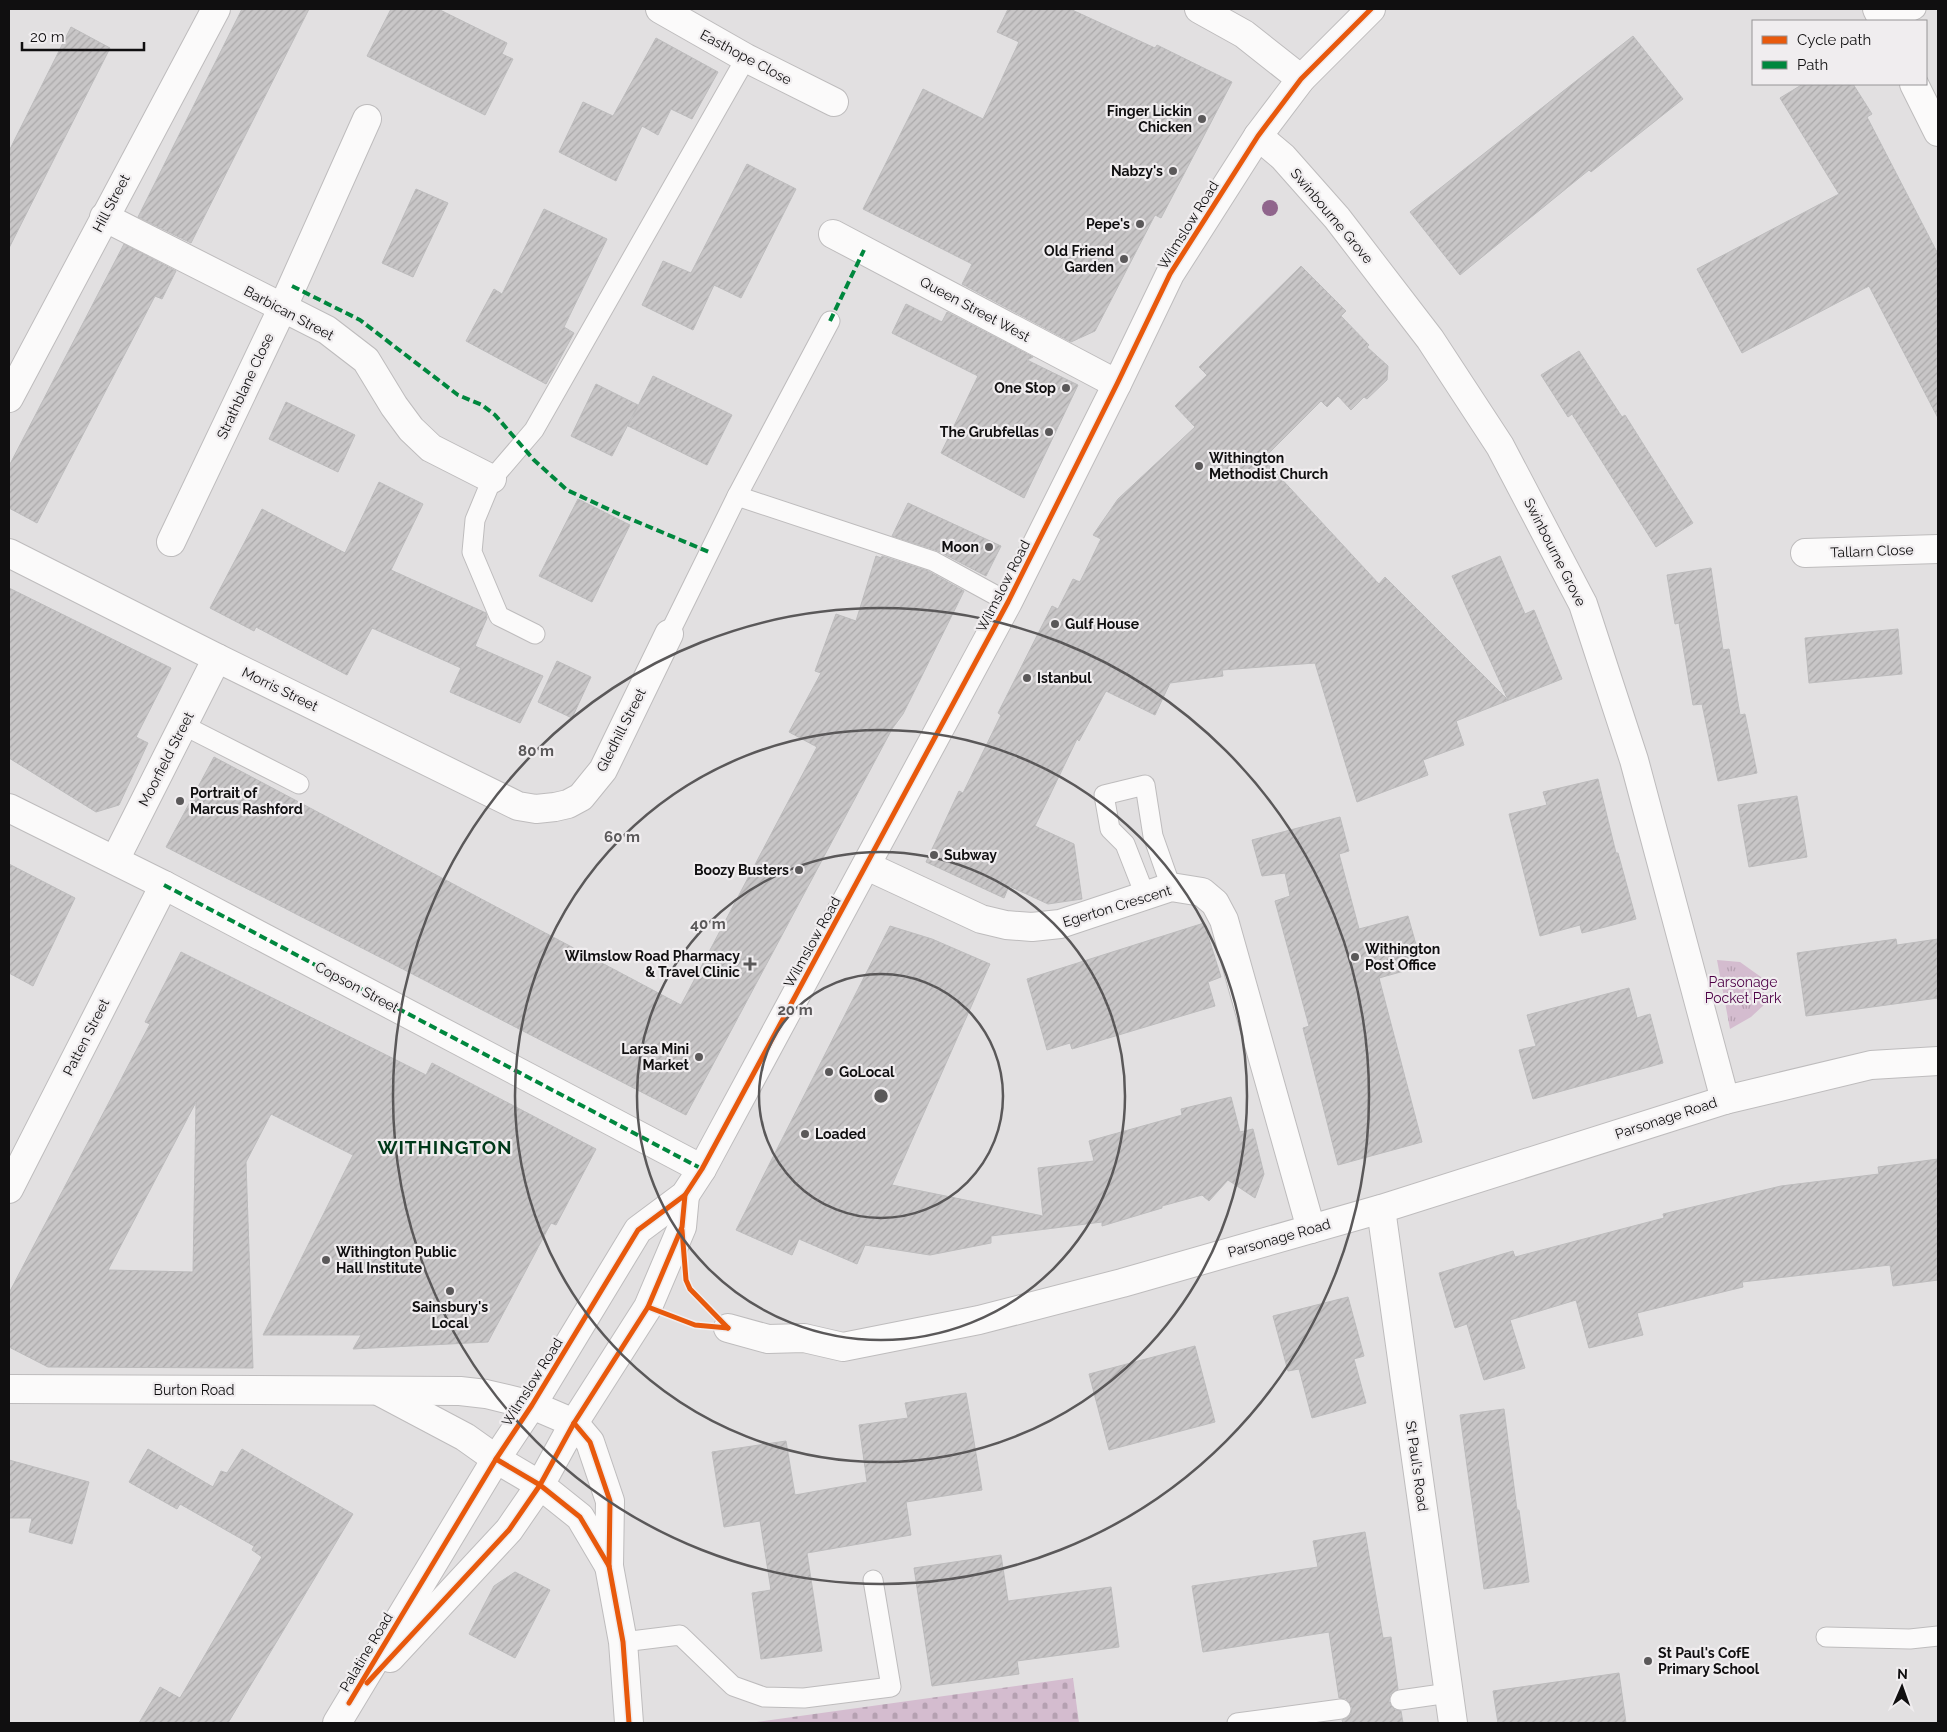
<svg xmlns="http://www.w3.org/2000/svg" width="1947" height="1732" viewBox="0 0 1947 1732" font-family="Raleway,sans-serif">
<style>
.cemetery{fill:url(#cemetery-stones)}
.park{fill:url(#park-tufts)}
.building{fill:url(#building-hatch);stroke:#bdbcbd;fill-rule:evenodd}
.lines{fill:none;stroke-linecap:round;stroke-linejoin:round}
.service-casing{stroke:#bebcbd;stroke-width:21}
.pedestrian-casing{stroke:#bebcbd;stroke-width:30}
.minor-casing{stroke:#bebcbd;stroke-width:30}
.tertiary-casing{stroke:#bebcbd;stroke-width:30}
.secondary-casing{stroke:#bebcbd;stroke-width:30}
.service{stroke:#fbfafa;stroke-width:19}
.pedestrian{stroke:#fbfafa;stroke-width:28}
.minor{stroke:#fbfafa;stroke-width:28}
.tertiary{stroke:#fbfafa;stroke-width:28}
.secondary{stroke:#fbfafa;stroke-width:28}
.quiet{stroke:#00873e;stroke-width:4;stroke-dasharray:8 4;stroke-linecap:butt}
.cycleway-casing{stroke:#f0edef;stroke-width:8}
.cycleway{stroke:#e8590c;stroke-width:5}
.tree{fill:#90658c}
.ring{fill:none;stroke:#5a5859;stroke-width:2.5}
.poi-dot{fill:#5a5859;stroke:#f0edef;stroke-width:2}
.labels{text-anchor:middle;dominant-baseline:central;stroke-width:4.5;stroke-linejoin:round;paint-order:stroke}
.street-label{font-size:14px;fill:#100f10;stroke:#f0edef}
.poi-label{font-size:14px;font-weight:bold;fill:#100f10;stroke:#f0edef;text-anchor:end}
.park-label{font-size:14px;fill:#4d0046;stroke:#f0edef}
.district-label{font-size:19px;font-weight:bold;letter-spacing:1px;fill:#00391a;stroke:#f0edef}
.centre{fill:#5a5859;stroke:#f0edef;stroke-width:2.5}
.ring-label{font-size:15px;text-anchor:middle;font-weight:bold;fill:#5a5859;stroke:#f0edef;stroke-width:4.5;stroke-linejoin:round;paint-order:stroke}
</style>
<defs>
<pattern id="cemetery-stones" width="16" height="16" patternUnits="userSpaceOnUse" patternTransform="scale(1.25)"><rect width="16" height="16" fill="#d4bccf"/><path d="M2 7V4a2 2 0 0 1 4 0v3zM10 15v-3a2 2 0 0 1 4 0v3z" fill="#b5a0b1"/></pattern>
<pattern id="park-tufts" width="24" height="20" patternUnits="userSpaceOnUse" patternTransform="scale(1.25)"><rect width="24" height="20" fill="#d4bccf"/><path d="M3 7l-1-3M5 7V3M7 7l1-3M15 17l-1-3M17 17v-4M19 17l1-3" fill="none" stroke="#b5a0b1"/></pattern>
<pattern id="building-hatch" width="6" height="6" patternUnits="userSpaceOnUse" patternTransform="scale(1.25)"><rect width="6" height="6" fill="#c8c6c7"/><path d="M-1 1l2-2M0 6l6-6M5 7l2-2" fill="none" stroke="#aba9aa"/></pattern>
</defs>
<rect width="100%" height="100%" fill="#e2e0e1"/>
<polygon class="cemetery" points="1073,1678 1079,1723 749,1723"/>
<polygon class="park" points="1717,960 1740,962 1761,977 1766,1003 1751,1017 1730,1029"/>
<g class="building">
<polygon points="242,9 309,9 191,243 138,217"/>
<polygon points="391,9 438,9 507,43 502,54 513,59 485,115 367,56"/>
<polygon points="1008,9 1070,9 1155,48 1157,45 1232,82 1161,218 1155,215 1095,331 1071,342 962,284 972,264 863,209 923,89 983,119 1019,42 997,32"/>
<polygon points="71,27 110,48 9,248 9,151"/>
<polygon points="1633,36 1683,99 1591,172 1589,170 1460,275 1410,212"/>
<polygon points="656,38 718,72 692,119 671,109 658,135 642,126 616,181 559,152 583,102 613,116"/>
<polygon points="1803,84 1853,84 1872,114 1867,117 1938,254 1938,418 1869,286 1742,353 1697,269 1839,194 1780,98"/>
<polygon points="747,164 796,189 741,298 714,285 693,330 642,305 663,261 691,273"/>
<polygon points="416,189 448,203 413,277 382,263"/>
<polygon points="544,209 607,239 564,327 574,333 546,384 466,341 494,289 502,294"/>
<polygon points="124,244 176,271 162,299 155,296 37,523 9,508 9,466"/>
<polygon points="1301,266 1346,311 1341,316 1369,345 1367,347 1388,366 1387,380 1367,399 1364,397 1351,410 1338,396 1327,407 1321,401 1263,459 1379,584 1385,577 1508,700 1452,576 1500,556 1525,614 1534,610 1562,679 1456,721 1464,745 1423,760 1428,775 1357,802 1315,663 1222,670 1223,676 1170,683 1155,715 1106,691 1079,741 1077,739 1035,826 1074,844 1082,899 1048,904 1009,886 1004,898 926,862 959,791 963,793 1001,715 998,713 1052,606 1058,609 1073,579 1080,582 1101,539 1093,535 1118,499 1195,427 1175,406 1207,375 1199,367"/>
<polygon points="906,304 942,322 947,312 1033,357 1027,360 1078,385 1024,498 941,453 978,376 892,333"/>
<polygon points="1579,351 1622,417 1625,415 1693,523 1656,547 1572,414 1568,417 1541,375"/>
<polygon points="653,376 732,415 707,465 628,426"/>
<polygon points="596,384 638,405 612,456 571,436"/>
<polygon points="286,402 355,435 338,472 269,439"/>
<polygon points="379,482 423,504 391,570 486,613 487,618 475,646 543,676 520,723 450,692 461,668 372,628 347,675 256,627 254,631 210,608 262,509 345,553"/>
<polygon points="578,499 630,525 592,602 539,576"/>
<polygon points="908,503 1001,546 986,576 938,551 892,536"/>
<polygon points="876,556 881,558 882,556 928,571 964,591 903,714 892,729 686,1115 166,847 214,757 681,1005 817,747 789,732 821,673 815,671 836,614 856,621"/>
<polygon points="1711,568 1723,650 1729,649 1740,715 1745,714 1757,773 1718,781 1702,704 1693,705 1679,623 1675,624 1667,575"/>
<polygon points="9,588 171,668 136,737 148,743 119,805 96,812 9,758"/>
<polygon points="1898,629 1902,674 1809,683 1805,638"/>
<polygon points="557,661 591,677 572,718 538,702"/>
<polygon points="1598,779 1616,853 1618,853 1636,919 1582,933 1580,925 1540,936 1509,814 1547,805 1543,792"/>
<polygon points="1797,796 1807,857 1749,867 1738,805"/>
<polygon points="1340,817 1349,851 1339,854 1359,929 1408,916 1422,966 1379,978 1422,1142 1338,1165 1303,1028 1309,1026 1275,901 1290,896 1285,873 1262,876 1252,840"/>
<polygon points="9,864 75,898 33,986 9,973"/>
<polygon points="1204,923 1221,977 1208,982 1215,1006 1072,1049 1070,1043 1047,1050 1027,979"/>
<polygon points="890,926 932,939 990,964 892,1185 1043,1216 1038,1168 1094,1161 1089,1141 1182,1115 1181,1109 1231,1097 1240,1132 1253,1129 1264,1174 1255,1198 1228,1180 1209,1201 1202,1195 1162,1206 1162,1208 1102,1226 1102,1222 991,1236 991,1243 930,1255 865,1245 857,1264 799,1239 792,1255 736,1230"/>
<polygon points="1896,939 1897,945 1938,939 1938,998 1806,1016 1797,953"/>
<path d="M181,952L426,1075L432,1063L596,1149L556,1225L551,1223L488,1342L353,1349L361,1335H263L353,1155L271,1114L246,1162L253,1368L48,1367L9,1347V1293L150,1024L145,1022ZM196,1102L193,1272L108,1270Z"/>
<polygon points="1629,988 1637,1018 1650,1014 1663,1063 1533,1099 1519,1050 1536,1046 1527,1015"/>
<polygon points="1938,1159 1938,1280 1893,1286 1890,1265 1742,1282 1743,1287 1637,1313 1643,1335 1589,1348 1576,1300 1510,1320 1525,1368 1484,1380 1467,1324 1455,1328 1439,1273 1513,1251 1515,1257 1664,1218 1663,1214 1781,1186 1879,1174 1878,1167"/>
<polygon points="1348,1297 1364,1356 1354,1359 1366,1403 1312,1418 1299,1369 1288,1371 1273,1316"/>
<polygon points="1195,1346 1215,1422 1109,1450 1089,1374"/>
<polygon points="966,1393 982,1490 906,1502 911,1535 807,1553 822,1651 761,1659 752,1593 771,1590 760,1521 724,1527 712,1452 786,1441 795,1495 867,1482 859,1425 908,1418 905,1403"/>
<polygon points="1504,1409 1517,1510 1519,1510 1529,1582 1484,1589 1460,1415"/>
<polygon points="148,1449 213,1487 221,1471 227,1473 242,1449 353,1514 228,1723 139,1723 160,1687 180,1698 262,1557 252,1550 254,1546 180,1504 177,1509 129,1482"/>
<polygon points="9,1460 89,1482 72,1544 29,1532 32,1518 9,1518"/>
<polygon points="1365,1532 1383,1638 1391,1637 1398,1689 1390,1695 1389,1702 1395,1710 1401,1711 1403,1723 1343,1723 1342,1720 1347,1718 1351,1714 1352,1707 1346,1699 1339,1698 1329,1632 1203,1652 1192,1586 1318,1567 1313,1541"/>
<polygon points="1001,1555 1008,1601 1111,1587 1119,1647 1017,1661 1019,1674 932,1686 914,1568"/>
<polygon points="515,1572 550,1590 515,1658 469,1634 494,1586"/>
<polygon points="1619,1673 1626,1723 1498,1723 1493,1691"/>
</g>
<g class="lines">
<g class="service-casing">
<g id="service">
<polyline points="1890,21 1916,9"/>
<polyline points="737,496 933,561 1008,602"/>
<polyline points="535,634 499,616 472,552 475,520 492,479 534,430 746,58"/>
<polyline points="669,634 737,496 830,321"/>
<polyline points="183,725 299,784"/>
<polyline points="1145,895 1125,844 1110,829 1104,795 1145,785 1153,836 1171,887"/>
<polyline points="1826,1637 1910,1639 1938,1636"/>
<polyline points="623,1642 680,1635 733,1686 764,1697 804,1698 891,1687 873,1580"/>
<polyline points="1400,1700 1449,1693"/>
<polyline points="1237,1723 1341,1709"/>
</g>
</g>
<g class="pedestrian-casing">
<polyline id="pedestrian" points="164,885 702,1169"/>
</g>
<g class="minor-casing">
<g id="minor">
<polyline points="660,9 746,58 834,102"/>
<polyline points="1199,9 1244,34 1301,79"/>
<polyline points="1877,9 1883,21"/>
<polyline points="1914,84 1938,132"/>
<polyline points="1258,136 1283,157 1337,218 1430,339 1500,446 1583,604 1634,760 1725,1100"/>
<polyline points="104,217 327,330 366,360 394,406 411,429 431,448 492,479"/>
<polyline points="833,234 1117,384"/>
<polyline points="9,398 216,9"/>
<polyline points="171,542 282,309 367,119"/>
<polyline points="9,553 217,658 518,806 536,809 555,807 568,804 581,797 603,770 669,634"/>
<polyline points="1805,553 1938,549"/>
<polyline points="9,808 164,885 9,1189"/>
<polyline points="115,860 217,658"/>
<polyline points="867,866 981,919 1006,925 1032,927 1060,924 1171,887 1202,892 1215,903 1224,920 1311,1229"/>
<polyline points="1381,1209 1453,1723"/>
</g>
</g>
<g class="tertiary-casing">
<g id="tertiary">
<polyline points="728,1328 768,1339 804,1338 843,1347 979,1320 1122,1283 1381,1209 1725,1100 1871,1065 1938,1061"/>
<polyline points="9,1389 460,1391 486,1394 532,1405 574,1423"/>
<polyline points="382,1393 465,1437 496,1459"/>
</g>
</g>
<g class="secondary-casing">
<g id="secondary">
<polyline points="574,1423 590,1442 610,1501 609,1566 623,1642 629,1723"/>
<polyline points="496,1459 540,1485 580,1517 609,1566"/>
<polyline points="390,1658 509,1530 540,1485 574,1423 648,1307 682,1227 685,1195"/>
<polyline points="337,1723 496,1459 532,1405 638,1230 685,1195 702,1169 1008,602 1117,384 1170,274 1258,136 1301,79 1371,9"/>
</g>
</g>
<use href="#service" class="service"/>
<use href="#pedestrian" class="pedestrian"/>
<use href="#minor" class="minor"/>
<use href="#tertiary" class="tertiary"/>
<use href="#secondary" class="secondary"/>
<g class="quiet">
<polyline points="292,286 360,320 458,395 482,405 495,415 534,460 567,490 621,515 709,552"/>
<polyline points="830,321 864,250"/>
<polyline points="164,885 702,1169"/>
</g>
<g class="cycleway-casing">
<g id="cycleway">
<polyline points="682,1230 686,1280 690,1289 728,1328"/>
<polyline points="648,1307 695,1325 728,1328"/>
<polyline points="574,1423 590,1442 610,1501 609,1566 623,1642 629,1723"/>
<polyline points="496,1459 540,1485 580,1517 609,1566"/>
<polyline points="367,1683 509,1530 540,1485 574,1423 648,1307 682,1227 685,1195"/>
<polyline points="349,1703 496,1459 532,1405 638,1230 685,1195 702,1169 1008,602 1117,384 1170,274 1258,136 1301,79 1371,9"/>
</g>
</g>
<use href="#cycleway" class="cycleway"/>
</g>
<circle class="tree" cx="1270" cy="208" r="8"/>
<g class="ring">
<circle cx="881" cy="1096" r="122"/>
<circle cx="881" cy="1096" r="244"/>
<circle cx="881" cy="1096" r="366"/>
<circle cx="881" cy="1096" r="488"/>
</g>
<g class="poi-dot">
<circle cx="1202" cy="119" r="5"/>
<circle cx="1173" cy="171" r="5"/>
<circle cx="1140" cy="224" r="5"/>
<circle cx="1124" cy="259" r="5"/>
<circle cx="1066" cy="388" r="5"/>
<circle cx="1049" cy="432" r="5"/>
<circle cx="1199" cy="466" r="5"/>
<circle cx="989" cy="547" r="5"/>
<circle cx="1055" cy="624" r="5"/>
<circle cx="1027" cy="678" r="5"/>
<circle cx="180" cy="801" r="5"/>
<circle cx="934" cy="855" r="5"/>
<circle cx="799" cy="870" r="5"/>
<circle cx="1355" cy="957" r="5"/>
<path d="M747.5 956.5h5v5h5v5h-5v5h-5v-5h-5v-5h5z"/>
<circle cx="699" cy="1057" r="5"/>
<circle cx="829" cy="1072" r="5"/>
<circle cx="805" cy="1134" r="5"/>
<circle cx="326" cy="1260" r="5"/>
<circle cx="450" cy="1291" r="5"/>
<circle cx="1648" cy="1661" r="5"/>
</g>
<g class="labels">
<g class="street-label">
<text transform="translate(746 57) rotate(28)">Easthope Close</text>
<text transform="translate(111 203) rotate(-62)">Hill Street</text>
<text transform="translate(1332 216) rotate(50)">Swinbourne Grove</text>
<text transform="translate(1188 225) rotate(-58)">Wilmslow Road</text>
<text transform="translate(975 309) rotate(28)">Queen Street West</text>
<text transform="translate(289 313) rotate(28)">Barbican Street</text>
<text transform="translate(245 386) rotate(-65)">Strathblane Close</text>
<text transform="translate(1872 551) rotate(-2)">Tallarn Close</text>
<text transform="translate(1555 552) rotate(63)">Swinbourne Grove</text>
<text transform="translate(1003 586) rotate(-63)">Wilmslow Road</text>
<text transform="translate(280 689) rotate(26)">Morris Street</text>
<text transform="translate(621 730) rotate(-63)">Gledhill Street</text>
<text transform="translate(166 759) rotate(-63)">Moorfield Street</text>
<text transform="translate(1117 906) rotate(-17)">Egerton Crescent</text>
<text transform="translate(812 942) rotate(-61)">Wilmslow Road</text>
<text transform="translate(357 987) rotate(28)">Copson Street</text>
<text transform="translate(86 1037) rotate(-63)">Patten Street</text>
<text transform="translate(1666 1118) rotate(-18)">Parsonage Road</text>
<text transform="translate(1279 1238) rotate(-16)">Parsonage Road</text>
<text transform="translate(532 1382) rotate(-58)">Wilmslow Road</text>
<text x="194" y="1390">Burton Road</text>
<text transform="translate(1417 1466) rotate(82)">St Paul's Road</text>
<text transform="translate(366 1652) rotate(-59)">Palatine Road</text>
</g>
<g class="poi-label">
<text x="1192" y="111">Finger Lickin<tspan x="1192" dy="16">Chicken</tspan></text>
<text x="1163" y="171">Nabzy's</text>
<text x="1130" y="224">Pepe's</text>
<text x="1114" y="251">Old Friend<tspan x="1114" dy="16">Garden</tspan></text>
<text x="1056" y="388">One Stop</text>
<text x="1039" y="432">The Grubfellas</text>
<text x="1209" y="458" text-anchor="start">Withington<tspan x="1209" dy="16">Methodist Church</tspan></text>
<text x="979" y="547">Moon</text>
<text x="1065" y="624" text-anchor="start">Gulf House</text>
<text x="1037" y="678" text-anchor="start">Istanbul</text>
<text x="190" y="793" text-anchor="start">Portrait of<tspan x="190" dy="16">Marcus Rashford</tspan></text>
<text x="944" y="855" text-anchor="start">Subway</text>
<text x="789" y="870">Boozy Busters</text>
<text x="1365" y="949" text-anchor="start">Withington<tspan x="1365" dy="16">Post Office</tspan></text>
<text x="740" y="956">Wilmslow Road Pharmacy<tspan x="740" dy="16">&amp; Travel Clinic</tspan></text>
<text x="689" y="1049">Larsa Mini<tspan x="689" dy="16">Market</tspan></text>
<text x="839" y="1072" text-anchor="start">GoLocal</text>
<text x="815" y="1134" text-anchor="start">Loaded</text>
<text x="336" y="1252" text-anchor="start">Withington Public<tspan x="336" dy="16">Hall Institute</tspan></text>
<text x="450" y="1307" text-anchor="middle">Sainsbury's<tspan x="450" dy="16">Local</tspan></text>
<text x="1658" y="1653" text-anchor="start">St Paul's CofE<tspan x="1658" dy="16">Primary School</tspan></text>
</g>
<g class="park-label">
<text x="1743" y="982">Parsonage<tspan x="1743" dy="16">Pocket Park</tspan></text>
</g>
<g class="district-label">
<text x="445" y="1147">WITHINGTON</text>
</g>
</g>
<circle cx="881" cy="1096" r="8" class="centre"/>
<g class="ring-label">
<text x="536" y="756">80 m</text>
<text x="622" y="842">60 m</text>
<text x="708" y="929">40 m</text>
<text x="795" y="1015">20 m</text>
</g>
<rect width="1947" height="1732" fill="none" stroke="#100f10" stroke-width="20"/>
<rect x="1752" y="20" width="175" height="65" fill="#f0edef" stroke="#969496"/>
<rect x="1762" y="36" width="25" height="8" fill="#e8590c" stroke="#969496"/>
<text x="1797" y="45" font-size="15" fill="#100f10">Cycle path</text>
<rect x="1762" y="61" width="25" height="8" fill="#00873e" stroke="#969496"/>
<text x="1797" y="70" font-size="15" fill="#100f10">Path</text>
<g transform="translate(1902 1687) rotate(2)" stroke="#f0edef" stroke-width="4" paint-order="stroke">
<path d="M0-4L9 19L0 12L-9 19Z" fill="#100f10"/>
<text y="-8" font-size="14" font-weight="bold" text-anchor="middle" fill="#100f10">N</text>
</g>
<path d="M22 42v8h122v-8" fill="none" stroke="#100f10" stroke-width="2.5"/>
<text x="30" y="42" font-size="15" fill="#100f10" stroke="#f0edef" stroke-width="4" paint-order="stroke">20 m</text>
</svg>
